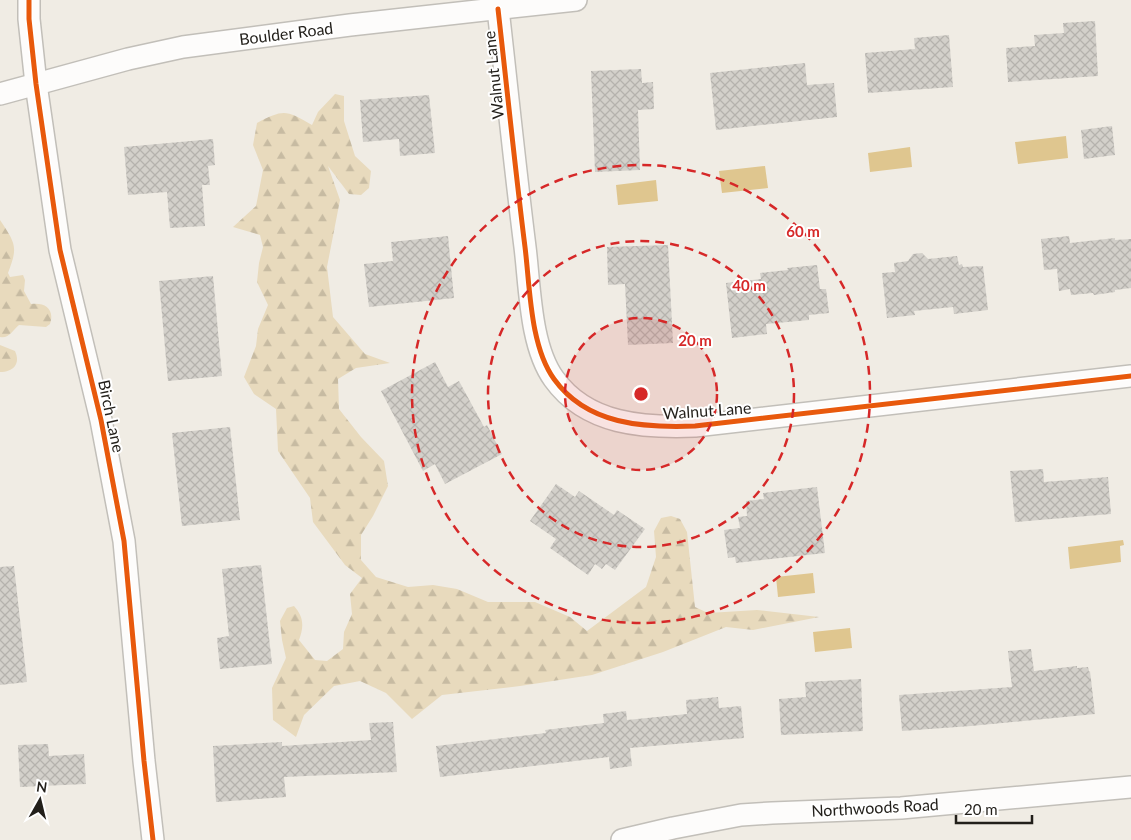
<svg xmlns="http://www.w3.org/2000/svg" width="1131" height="840" viewBox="0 0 1131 840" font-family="Lato,sans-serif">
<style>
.forest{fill:url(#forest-firs)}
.water{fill:#dfc68f}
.building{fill:url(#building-cross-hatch)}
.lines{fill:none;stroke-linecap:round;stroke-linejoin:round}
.minor-casing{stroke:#c2bfb9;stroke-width:24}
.minor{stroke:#fdfcfb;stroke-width:21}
.cycleway-casing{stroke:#fff;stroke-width:8}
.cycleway{stroke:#e8590c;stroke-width:5}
.ring{fill:none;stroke:#d62828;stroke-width:2.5;stroke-dasharray:9 6}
.labels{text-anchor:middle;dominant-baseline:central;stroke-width:4;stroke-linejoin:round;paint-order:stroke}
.street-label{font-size:16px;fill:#221f1a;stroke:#fff}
.centre{fill:#d62828;stroke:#fff;stroke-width:2.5}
.ring-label{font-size:15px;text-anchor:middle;font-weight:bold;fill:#d62828;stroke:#fff;stroke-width:4;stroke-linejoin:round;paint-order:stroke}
</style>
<defs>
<pattern id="forest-firs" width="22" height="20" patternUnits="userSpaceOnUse" patternTransform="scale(1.25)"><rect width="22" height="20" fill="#e8dabd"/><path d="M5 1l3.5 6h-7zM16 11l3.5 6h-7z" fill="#c7bba2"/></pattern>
<pattern id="building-cross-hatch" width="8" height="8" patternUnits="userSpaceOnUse" patternTransform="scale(1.25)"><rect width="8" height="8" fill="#d3d0ca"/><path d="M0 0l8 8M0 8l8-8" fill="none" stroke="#b5b2ad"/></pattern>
</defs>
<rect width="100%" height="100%" fill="#f0ece4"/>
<g class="forest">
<path d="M335,94L344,96V121L355,156L371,171L369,188L361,195L349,194L328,166L340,200L327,267L333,317L365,354L390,363L356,368L338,379L339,409L361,437L384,461L388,486L373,516L361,535V560L376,577L408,587L433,585L457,589L488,602H535L570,617L587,631L646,587L656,557L654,531L661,518L671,516L680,519L687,532L695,607L708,613L757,610L819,617L753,630L726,627L663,652L592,675L520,686L442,695L412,719L386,693L360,681L334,686L304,715L296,737L273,720L272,688L286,658L282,640L280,621L287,608L294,606C304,617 304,627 299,640L315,660L327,661L343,649L344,632L352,614L350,594L362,578L345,565L313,522L310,498L278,451L276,409L254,394L244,377L256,346L258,329L268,305L257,282L259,263L263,247L260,235L233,227L256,206L263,170L253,145L257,123C284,109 286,110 312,125L318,112Z"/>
<path d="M0,220C16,244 18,247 8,273L10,277L23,275L25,280L24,291L31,304C45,302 55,309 50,324L46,327L19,325C13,330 9,339 0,337Z"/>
<path d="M0,345L15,351C21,364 13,372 0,372Z"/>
</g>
<g class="water">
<polygon points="1066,136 1068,158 1018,164 1015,142"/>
<polygon points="910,147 912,167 870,172 868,153"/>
<polygon points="765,166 768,188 722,193 719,171"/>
<polygon points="656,180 658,201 618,205 616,185"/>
<polygon points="1123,540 1124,545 1120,546 1121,562 1070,569 1068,547"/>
<polygon points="813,573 815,593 778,597 776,577"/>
<polygon points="850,628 852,648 815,652 813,632"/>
</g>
<g class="building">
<polygon points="1095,21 1098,76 1008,82 1006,48 1035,46 1034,35 1064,33 1063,23"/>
<polygon points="949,35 953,87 868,93 865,53 915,49 914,38"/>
<polygon points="805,63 807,85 834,83 837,117 716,130 710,73"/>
<polygon points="641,69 642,83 653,82 654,109 638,110 640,170 595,172 591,71"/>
<polygon points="429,95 435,153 400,156 399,139 363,142 360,100"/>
<polygon points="1112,126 1115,155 1084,159 1081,130"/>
<polygon points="213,139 215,165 208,166 210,185 202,185 205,226 170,228 167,192 128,195 124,147"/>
<polygon points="448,236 454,298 369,307 364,264 393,261 391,242"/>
<polygon points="1069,236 1070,243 1115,238 1115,240 1131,239 1131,288 1115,290 1115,292 1094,295 1093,293 1071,295 1070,289 1059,291 1057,269 1044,270 1041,239"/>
<polygon points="668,245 673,343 628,345 625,284 608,285 607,247"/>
<polygon points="922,253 928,259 957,256 959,265 962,264 963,267 983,266 988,310 954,314 953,307 914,311 915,315 887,318 882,273 895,272 894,263 908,261 913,254"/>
<polygon points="817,265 820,289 826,289 829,313 809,315 809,320 766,324 767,334 732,338 726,283 761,279 760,273 788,270 787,268"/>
<polygon points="213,276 222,376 168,381 159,281"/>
<polygon points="435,362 448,387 459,381 484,427 487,425 502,454 445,484 435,464 423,471 381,391"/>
<polygon points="230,427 240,520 182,526 172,433"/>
<polygon points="1043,469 1044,482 1108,477 1111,514 1015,522 1010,471"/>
<polygon points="556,484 575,497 579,491 614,515 617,510 645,529 615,570 606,564 602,569 595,564 588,575 550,548 556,539 530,521"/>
<polygon points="817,487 825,553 736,563 735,557 728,558 724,530 740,528 738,517 747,516 746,501 764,499 763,493"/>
<polygon points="261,565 272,664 220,669 217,638 229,636 222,569"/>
<polygon points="14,566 27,682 0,685 0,567"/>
<polygon points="1031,649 1034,671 1077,666 1077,668 1088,667 1089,672 1090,671 1095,714 971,726 902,731 899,695 1012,687 1008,651"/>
<polygon points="861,679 863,731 781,735 779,699 806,697 805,682"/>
<polygon points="718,697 719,708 741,706 744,738 630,748 632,766 610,769 609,757 440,777 436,746 546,733 545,730 604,723 603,714 626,711 627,720 687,714 686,700"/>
<polygon points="393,722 397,772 284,777 286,797 216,802 213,746 282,742 282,746 371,740 369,723"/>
<polygon points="48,744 49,756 84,754 86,784 20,787 18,745"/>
</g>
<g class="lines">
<g class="minor-casing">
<g id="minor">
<polyline points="29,0 29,19 36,84 60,250 101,420 124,541 144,761 153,840"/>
<path d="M498,9C507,88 515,168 525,247C530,287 530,346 554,379C587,425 644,428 695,426L1131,376"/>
<polyline points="0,94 128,59 183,47 350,25 576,0"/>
<polyline points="622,840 673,828 741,815 772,813 901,808 1131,787"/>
</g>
</g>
<use href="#minor" class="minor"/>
<g class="cycleway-casing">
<g id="cycleway">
<polyline points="29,0 29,19 36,84 60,250 101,420 124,541 144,761 153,840"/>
<path d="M498,9C507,88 515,168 525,247C530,287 530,346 554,379C587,425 644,428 695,426L1131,376"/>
</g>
</g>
<use href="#cycleway" class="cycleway"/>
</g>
<circle cx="641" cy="394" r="76" fill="#d62828" fill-opacity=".12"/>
<g class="ring">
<circle cx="641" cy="394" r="76"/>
<circle cx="641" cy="394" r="153"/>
<circle cx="641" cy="394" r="229"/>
</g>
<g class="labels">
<g class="street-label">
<text transform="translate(286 33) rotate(-7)">Boulder Road</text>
<text transform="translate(493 75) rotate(-96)">Walnut Lane</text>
<text transform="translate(707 410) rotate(-4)">Walnut Lane</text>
<text transform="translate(112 416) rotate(78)">Birch Lane</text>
<text transform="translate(875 807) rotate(-3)">Northwoods Road</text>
</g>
</g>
<circle cx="641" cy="394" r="8" class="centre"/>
<g class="ring-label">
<text x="803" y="237">60 m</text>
<text x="749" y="291">40 m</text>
<text x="695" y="346">20 m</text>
</g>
<g transform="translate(40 800) rotate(8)" stroke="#ffffff" stroke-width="4" paint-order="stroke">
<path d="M0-4L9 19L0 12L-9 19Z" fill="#221f1a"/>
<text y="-8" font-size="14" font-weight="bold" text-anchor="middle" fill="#221f1a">N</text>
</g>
<path d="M956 815v8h76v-8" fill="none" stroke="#221f1a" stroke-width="2.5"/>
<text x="964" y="815" font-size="15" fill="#221f1a" stroke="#ffffff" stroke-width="4" paint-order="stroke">20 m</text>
</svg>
